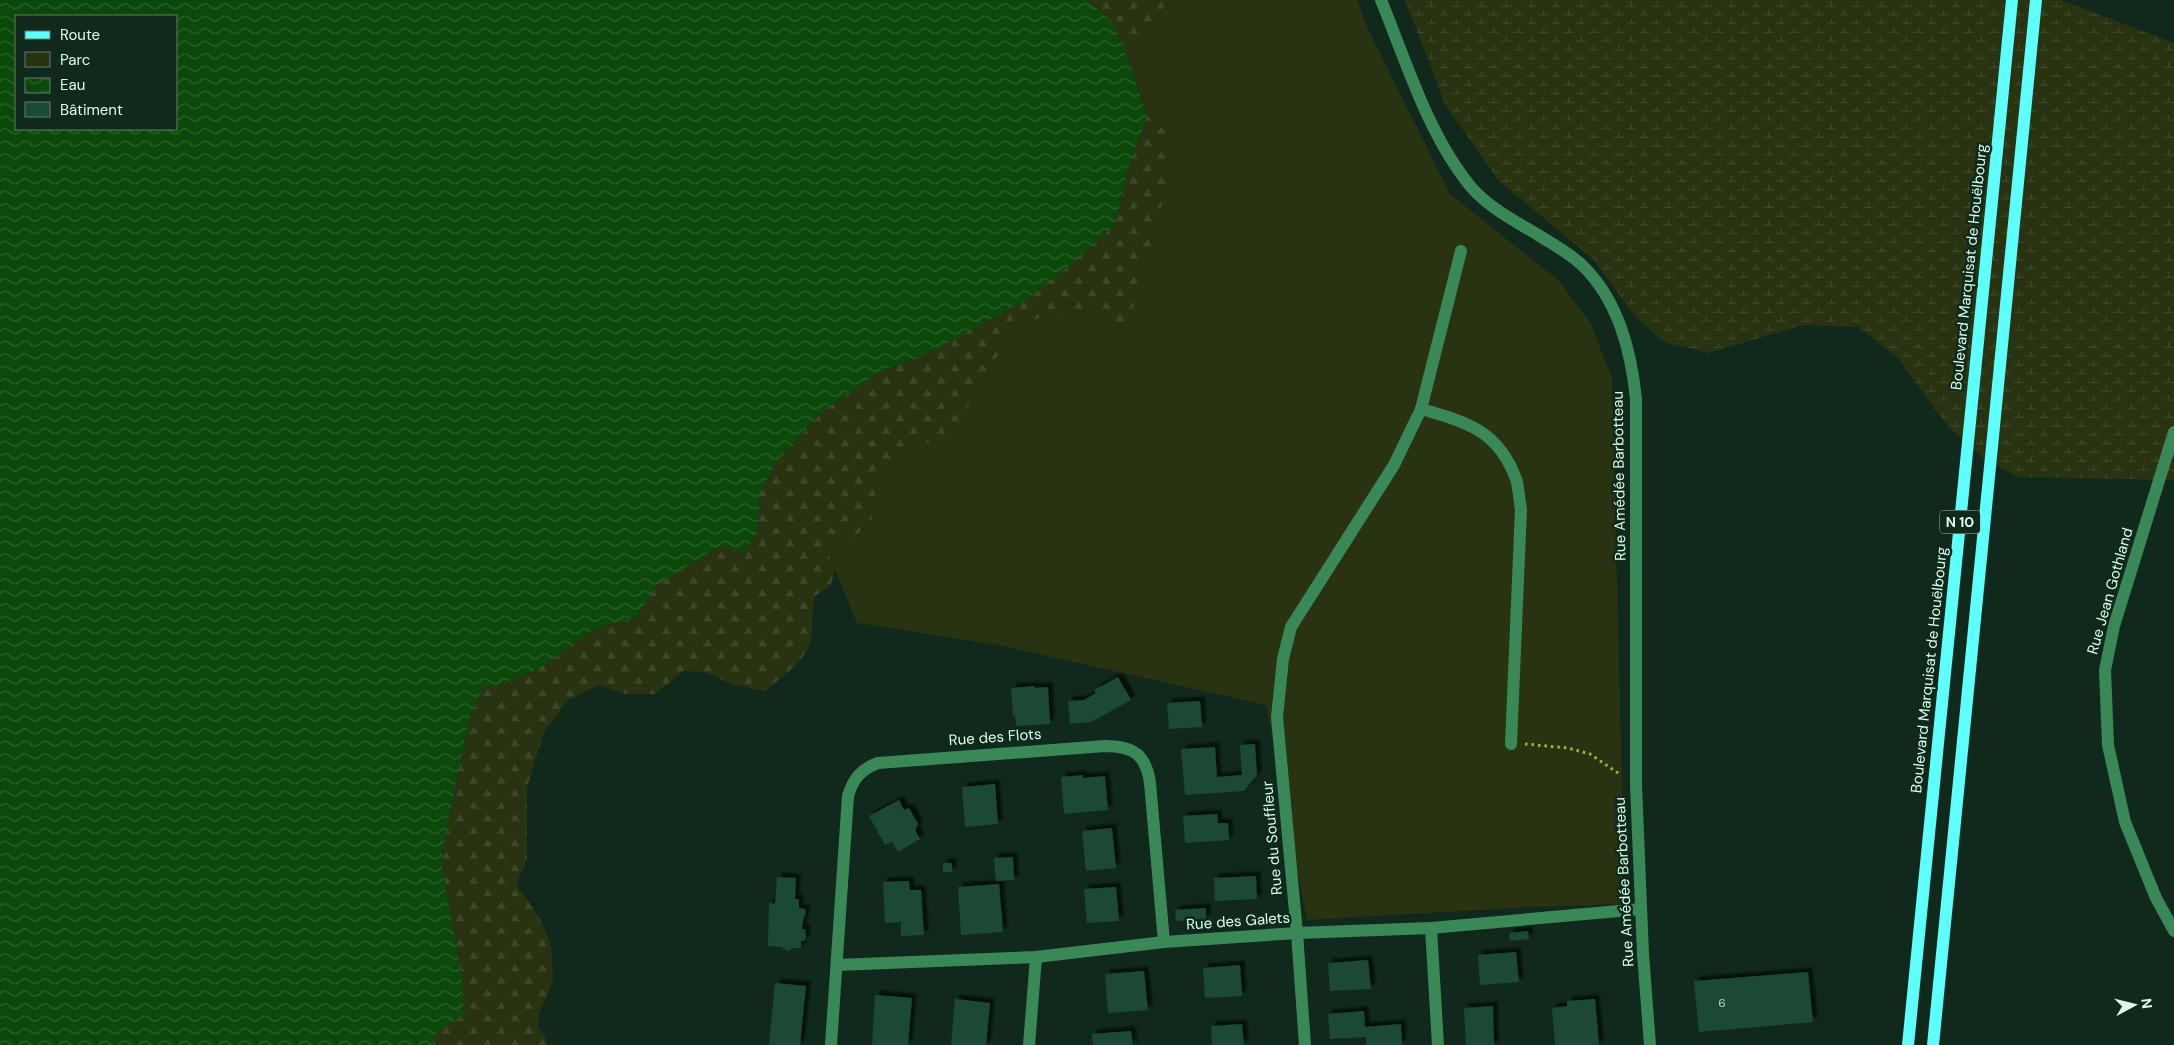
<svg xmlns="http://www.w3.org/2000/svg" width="2174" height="1045" viewBox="0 0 2174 1045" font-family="'DM Sans',sans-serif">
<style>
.green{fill:#293312}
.forest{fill:url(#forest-firs)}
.wetland{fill:url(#wetland-marsh)}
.water{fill:url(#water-waves);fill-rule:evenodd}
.building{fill:#1b4a35;filter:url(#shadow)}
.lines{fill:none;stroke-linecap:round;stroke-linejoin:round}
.path{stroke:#95bd2e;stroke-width:3;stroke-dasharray:2.5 4;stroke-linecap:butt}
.minor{stroke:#3a8858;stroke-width:12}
.major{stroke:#5efffa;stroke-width:12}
.labels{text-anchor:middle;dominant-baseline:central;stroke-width:5;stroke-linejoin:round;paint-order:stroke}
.number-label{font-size:12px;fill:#a8d2bc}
.shield{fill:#10291c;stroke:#9bbfac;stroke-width:1}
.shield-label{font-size:14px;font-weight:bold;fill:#d7ffe9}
.street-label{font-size:15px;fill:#d7ffe9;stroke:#10291c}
</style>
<defs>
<pattern id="forest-firs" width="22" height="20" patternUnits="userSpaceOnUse" patternTransform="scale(1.25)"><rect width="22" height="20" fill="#293312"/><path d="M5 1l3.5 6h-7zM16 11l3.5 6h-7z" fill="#3d4729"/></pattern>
<pattern id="wetland-marsh" width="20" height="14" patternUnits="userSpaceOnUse" patternTransform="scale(1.25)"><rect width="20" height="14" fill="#293312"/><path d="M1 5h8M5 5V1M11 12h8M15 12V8" fill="none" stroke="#3d4729"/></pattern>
<pattern id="water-waves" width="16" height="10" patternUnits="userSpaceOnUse" patternTransform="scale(1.25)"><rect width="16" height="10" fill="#0b480a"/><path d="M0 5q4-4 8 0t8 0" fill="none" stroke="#2e632e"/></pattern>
<filter id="shadow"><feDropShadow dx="4.5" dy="-4.5" stdDeviation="1" flood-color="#0009"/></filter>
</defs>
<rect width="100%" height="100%" fill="#10291c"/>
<path class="green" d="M1171,0H1357L1368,29L1450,194L1559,281L1591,324L1612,379L1625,904L1530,907L1307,920L1266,705L998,645L857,623L827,551L835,539L855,537L872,519V501L882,477L903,452L917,442H937C964,407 990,372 1008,331C1039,317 1055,311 1090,310L1112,332L1170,132L1147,116L1128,59L1149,25Z"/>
<g class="forest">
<polygon points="1087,0 1171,0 1149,25 1128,59 1113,22"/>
<path d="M1147,116L1170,132L1172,161L1169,180L1128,325L1122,332H1112L1090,310C1055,311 1039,317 1008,331L997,356L952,432L937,443L917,442L903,452L882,477L872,501V519L855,537L835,539L827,551L835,568L831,585L815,596C811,610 813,624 811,639C808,660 780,678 765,691L731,684L706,672L684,671L655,694H626L599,685L568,700L544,732L527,787V860L516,884L539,917L551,944L553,981L539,1013L538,1027L545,1037L547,1045H432L437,1032L464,1015L461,971L442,868V852L469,720L482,689L508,682L540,668L594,629L637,617L655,586L721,546L757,533L760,494L776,462L824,410L882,371L939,348L1115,225L1127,173Z"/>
</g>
<polygon class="wetland" points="1405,0 2061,0 2174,43 2174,480 2018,477 1983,458 1949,428 1896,356 1858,327 1803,325 1708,353 1664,342 1634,315 1594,260 1499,181 1446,106"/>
<path class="water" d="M0,0H1087L1113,22L1128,59L1147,116L1127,173L1115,225L1069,266L1029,298L939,348L882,371L824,410L776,462L760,494L757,533L744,552L721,546L655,586L637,617L594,629L540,668L508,682L482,689L469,720L442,852V868L461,971L464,1015L437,1032L432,1045H0ZM16,16H176V129H16Z"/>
<g class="building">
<polygon points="1118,677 1131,700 1091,722 1070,724 1068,701 1084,700 1096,693 1094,690"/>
<polygon points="1035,686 1035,688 1048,687 1050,724 1016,726 1015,715 1013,715 1011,688"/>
<polygon points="1200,701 1202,727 1169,729 1167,703"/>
<polygon points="1255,744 1257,775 1244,791 1185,795 1181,749 1215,747 1217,777 1242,775 1240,745"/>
<polygon points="1083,775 1083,778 1105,776 1108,810 1064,814 1061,777"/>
<polygon points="995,784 998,824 965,827 962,787"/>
<polygon points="899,800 904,810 909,808 918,824 915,830 920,839 898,852 892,842 885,845 869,816"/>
<polygon points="1217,814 1218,823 1228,823 1229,840 1185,843 1183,816"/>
<polygon points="1112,828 1116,868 1086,871 1082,831"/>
<polygon points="1013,857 1014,880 996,881 994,858"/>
<rect x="943" y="863" width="9" height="9"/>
<polygon points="1256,876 1257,899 1215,901 1214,878"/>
<polygon points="777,877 796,878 795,899 799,899 799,908 805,909 806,912 803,920 802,929 805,929 806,937 804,941 801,941 801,948 792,948 789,951 783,949 783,947 768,946 769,903 775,904"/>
<polygon points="909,881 910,890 921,890 924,935 901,936 901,922 885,923 883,882"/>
<polygon points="999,884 1003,932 961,935 958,887"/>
<polygon points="1116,887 1119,921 1087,923 1084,889"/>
<polygon points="1206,908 1206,919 1176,921 1175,910"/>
<polygon points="1528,931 1529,939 1510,941 1509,933"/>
<polygon points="1516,952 1519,982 1480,985 1478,955"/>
<polygon points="1368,960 1371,989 1330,991 1328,963"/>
<polygon points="1240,965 1242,996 1205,998 1203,968"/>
<polygon points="1144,971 1148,1010 1108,1013 1105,974"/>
<polygon points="1808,972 1813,1022 1699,1032 1694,981"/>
<polygon points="775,983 806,986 800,1045 769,1045"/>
<polygon points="875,995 912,998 908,1045 872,1045"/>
<polygon points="955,999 990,1003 986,1045 951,1045"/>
<polygon points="1595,999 1599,1045 1555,1045 1552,1008 1567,1006 1567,1001"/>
<polygon points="1493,1006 1494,1045 1466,1045 1464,1008"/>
<polygon points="1364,1011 1365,1027 1401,1024 1402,1045 1366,1045 1366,1037 1330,1039 1328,1014"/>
<polygon points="1242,1024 1244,1045 1212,1045 1211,1026"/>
<polygon points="1131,1031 1133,1045 1093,1045 1092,1034"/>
</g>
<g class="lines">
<polyline class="path" points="1525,744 1568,748 1590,754 1621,775"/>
<g class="minor">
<path d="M1381,0C1406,61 1428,135 1471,187C1488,207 1515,221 1538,235C1553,244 1569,253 1582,265C1618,300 1631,350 1636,399V785L1643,954L1650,1045"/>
<path d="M1421,409C1466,422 1498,430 1516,479C1519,488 1519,500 1521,509L1511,744"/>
<polyline points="2174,432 2114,626 2105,670 2108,745 2125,822 2156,898 2174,931"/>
<polyline points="1431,928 1438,1045"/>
<polyline points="837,965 1036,957 1164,942 1297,933 1431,928 1641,909"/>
<path d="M831,1045L848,796C853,779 861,769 878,763L1105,746C1134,746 1146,755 1150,783L1164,942"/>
<polyline points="1029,1045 1036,957"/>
<polyline points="1305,1045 1297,933 1277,717 1283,659 1291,627 1394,465 1421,409 1461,251"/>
</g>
<g class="major">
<polyline points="1908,1045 2012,0"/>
<polyline points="1933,1045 2036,0"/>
</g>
</g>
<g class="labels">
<g class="number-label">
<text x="1722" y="1003">6</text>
</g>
<rect class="shield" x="1940" y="510.5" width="40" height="23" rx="4"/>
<g class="shield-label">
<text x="1960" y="522">N 10</text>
</g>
<g class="street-label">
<text transform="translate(1969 267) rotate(-84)">Boulevard Marquisat de Houëlbourg</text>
<text transform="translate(1619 476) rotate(-91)">Rue Amédée Barbotteau</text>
<text transform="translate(2110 591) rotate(-74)">Rue Jean Gothland</text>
<text transform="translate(1929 670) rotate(-84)">Boulevard Marquisat de Houëlbourg</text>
<text transform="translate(995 737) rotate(-4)">Rue des Flots</text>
<text transform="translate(1272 838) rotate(-95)">Rue du Souffleur</text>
<text transform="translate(1624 882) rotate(-93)">Rue Amédée Barbotteau</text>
<text transform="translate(1238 921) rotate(-4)">Rue des Galets</text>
</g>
</g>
<rect x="15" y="15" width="162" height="115" fill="#10291c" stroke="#607f6e"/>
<rect x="25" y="31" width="25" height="8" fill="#5efffa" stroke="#607f6e"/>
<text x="60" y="40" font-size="15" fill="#d7ffe9">Route</text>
<rect x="25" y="52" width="25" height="15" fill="#293312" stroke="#607f6e"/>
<text x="60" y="65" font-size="15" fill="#d7ffe9">Parc</text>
<rect x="25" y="78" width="25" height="15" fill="url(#water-waves)" stroke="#607f6e"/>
<text x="60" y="90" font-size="15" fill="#d7ffe9">Eau</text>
<rect x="25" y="102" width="25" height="15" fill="#1b4a35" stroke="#607f6e"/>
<text x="60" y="115" font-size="15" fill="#d7ffe9">Bâtiment</text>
<g transform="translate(2134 1005) rotate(83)" stroke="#10291c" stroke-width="4" paint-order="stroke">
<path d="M0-4L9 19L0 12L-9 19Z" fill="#d7ffe9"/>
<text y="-8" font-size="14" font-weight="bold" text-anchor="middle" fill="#d7ffe9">N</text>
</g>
</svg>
